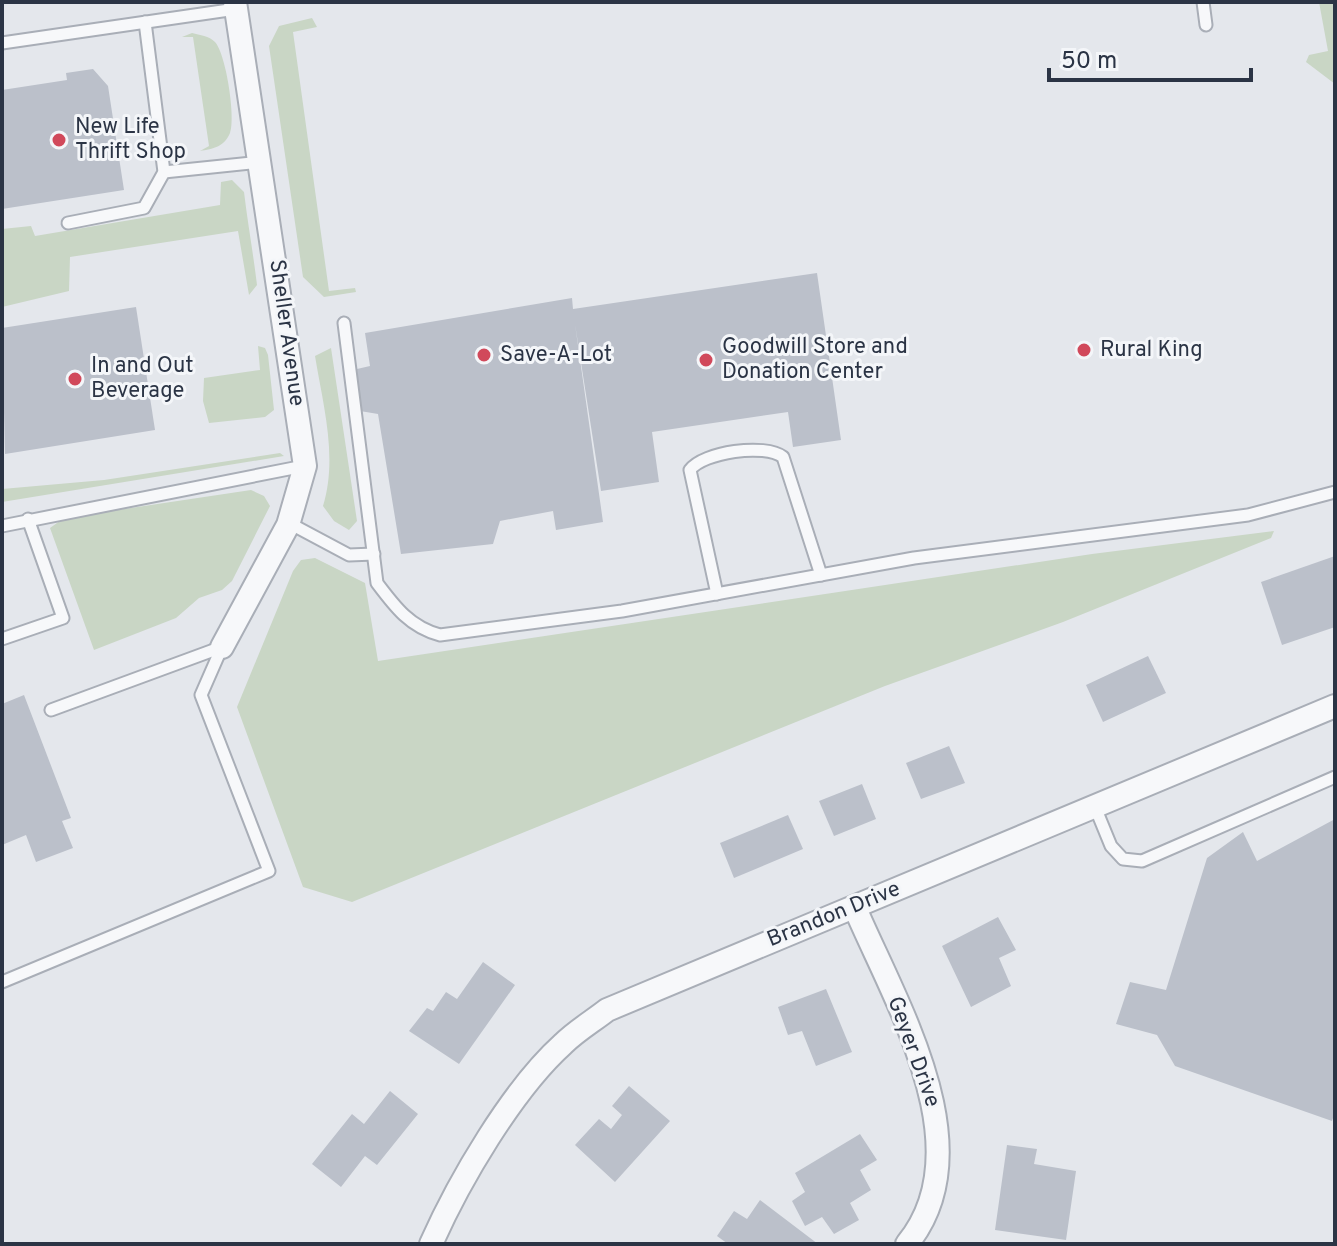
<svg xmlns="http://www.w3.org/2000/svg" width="1337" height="1246" viewBox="0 0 1337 1246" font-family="Overpass,sans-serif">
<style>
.green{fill:#c9d6c5}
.building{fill:#bbc0ca}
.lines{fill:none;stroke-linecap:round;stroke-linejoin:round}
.service-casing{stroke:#a9aeb7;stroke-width:15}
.minor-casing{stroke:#a9aeb7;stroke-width:26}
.service{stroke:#f7f8fa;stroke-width:11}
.minor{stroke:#f7f8fa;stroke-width:22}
.poi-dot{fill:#d1495b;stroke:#f4f6f9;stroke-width:3}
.labels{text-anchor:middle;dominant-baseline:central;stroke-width:6;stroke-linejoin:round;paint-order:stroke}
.poi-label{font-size:22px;fill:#2b3445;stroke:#f4f6f9;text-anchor:start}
.street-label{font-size:22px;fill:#2b3445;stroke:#f4f6f9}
</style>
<rect width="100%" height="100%" fill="#e4e7ec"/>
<g class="green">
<polygon points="1319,2 1335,2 1335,84 1306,62 1309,55 1328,51"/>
<polygon points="312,18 317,27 293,32 329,291 355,288 356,292 324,297 303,277 269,46 279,26"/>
<path d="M192,33C200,35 209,36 215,42C226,54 236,118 230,133C224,147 213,149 200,151L209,146L193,37H182Z"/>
<path d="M232,180L244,192C248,225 253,252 257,285L249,295L238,231L70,257L69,291L2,307V229L31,226L35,236L220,205L221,182Z"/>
<polygon points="258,346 265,348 268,355 274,410 265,417 209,423 203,401 204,378 260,370"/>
<path d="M331,348L357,521L349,530L334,521L323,506C338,457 323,405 315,356Z"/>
<polygon points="280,453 284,456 2,502 2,489 104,480"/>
<polygon points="251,490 264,496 270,506 232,581 222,590 199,598 176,618 94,650 50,528 64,518"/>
<polygon points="1274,531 1271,538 1063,622 885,686 352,902 303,887 237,707 293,571 301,560 315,558 365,583 378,661 1092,554"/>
</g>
<g class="building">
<polygon points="93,69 108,86 124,190 2,209 2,90 67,80 66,73"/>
<polygon points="817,273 841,440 793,447 788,412 652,432 659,482 601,491 575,324 603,522 556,530 553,511 500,521 493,544 401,554 378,414 360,411 357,369 370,366 365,333 572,298 573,309"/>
<polygon points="136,307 155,430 5,454 2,328"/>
<polygon points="1335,556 1335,627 1282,645 1261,582"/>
<polygon points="1148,656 1166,693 1103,722 1086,685"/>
<polygon points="24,695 71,818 62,821 73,848 36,862 26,835 2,845 2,704"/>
<polygon points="949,746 965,783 921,799 906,763"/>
<polygon points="862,784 876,819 834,836 819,801"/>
<polygon points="788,815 803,849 734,878 720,843"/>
<polygon points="1335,819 1335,1112 1332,1121 1175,1066 1157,1035 1116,1024 1130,982 1166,990 1207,858 1243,832 1257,861"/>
<polygon points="998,917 1016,950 999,958 1011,986 971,1007 942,946"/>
<polygon points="483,962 515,985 459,1064 409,1031 427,1008 433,1011 446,992 457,999"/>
<polygon points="826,989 852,1052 816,1066 802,1031 788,1035 778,1007"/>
<polygon points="629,1086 670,1121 615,1182 575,1145 599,1119 611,1129 622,1115 612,1106"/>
<polygon points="390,1091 418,1114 377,1165 365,1156 341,1187 312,1164 352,1114 364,1124"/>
<polygon points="860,1134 877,1160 860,1170 871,1190 850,1203 859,1220 834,1234 822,1217 805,1226 792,1201 805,1192 795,1173"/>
<polygon points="1007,1145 1037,1149 1034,1164 1076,1171 1066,1240 995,1230"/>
<polygon points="760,1200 818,1244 728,1244 717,1236 734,1211 747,1219"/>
</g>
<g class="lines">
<g class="service-casing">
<g id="service">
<polyline points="1203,2 1206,25"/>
<polyline points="2,43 236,9"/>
<polyline points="164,172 260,162"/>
<polyline points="68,223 144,208 164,172 145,22"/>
<path d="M344,323L377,583C395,607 410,627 440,635L622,611L914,558L1248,515L1335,492"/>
<polyline points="289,523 349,555 374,554"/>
<polyline points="2,526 304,466"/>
<path d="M717,594L690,470C703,452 765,443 783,457L821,575"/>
<polyline points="2,639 63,618 28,519"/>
<polyline points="51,710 222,647"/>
<polyline points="1095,807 1111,846 1123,859 1142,861 1335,777"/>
<polyline points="2,982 269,871 201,695 222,647"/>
</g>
</g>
<g class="minor-casing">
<g id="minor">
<polyline points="222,647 288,525 305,466 235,2"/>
<path d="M855,908C895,1002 985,1149 907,1244"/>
<path d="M431,1244C459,1181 512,1090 563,1044C576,1031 593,1021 607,1010L1335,706"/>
</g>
</g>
<use href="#service" class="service"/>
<use href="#minor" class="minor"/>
</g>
<g class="poi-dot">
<circle cx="59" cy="140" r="8"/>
<circle cx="1084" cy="350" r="8"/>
<circle cx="484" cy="355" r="8"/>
<circle cx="706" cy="360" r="8"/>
<circle cx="75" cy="379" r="8"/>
</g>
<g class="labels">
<g class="poi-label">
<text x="75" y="127">New Life<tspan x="75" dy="25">Thrift Shop</tspan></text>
<text x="722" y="347">Goodwill Store and<tspan x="722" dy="25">Donation Center</tspan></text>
<text x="1100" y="350">Rural King</text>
<text x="500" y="355">Save-A-Lot</text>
<text x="91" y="366">In and Out<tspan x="91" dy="25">Beverage</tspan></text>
</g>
<g class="street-label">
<text transform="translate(286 333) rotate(82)">Sheller Avenue</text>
<text transform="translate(834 915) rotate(-22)">Brandon Drive</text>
<text transform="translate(913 1052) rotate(70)">Geyer Drive</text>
</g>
</g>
<rect width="1337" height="1246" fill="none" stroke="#2b3445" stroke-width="8"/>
<path d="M1049 68v12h202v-12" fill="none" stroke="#2b3445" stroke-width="4"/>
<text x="1061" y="68" font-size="24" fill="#2b3445" stroke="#f4f6f9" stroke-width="6" paint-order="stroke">50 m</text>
</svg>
